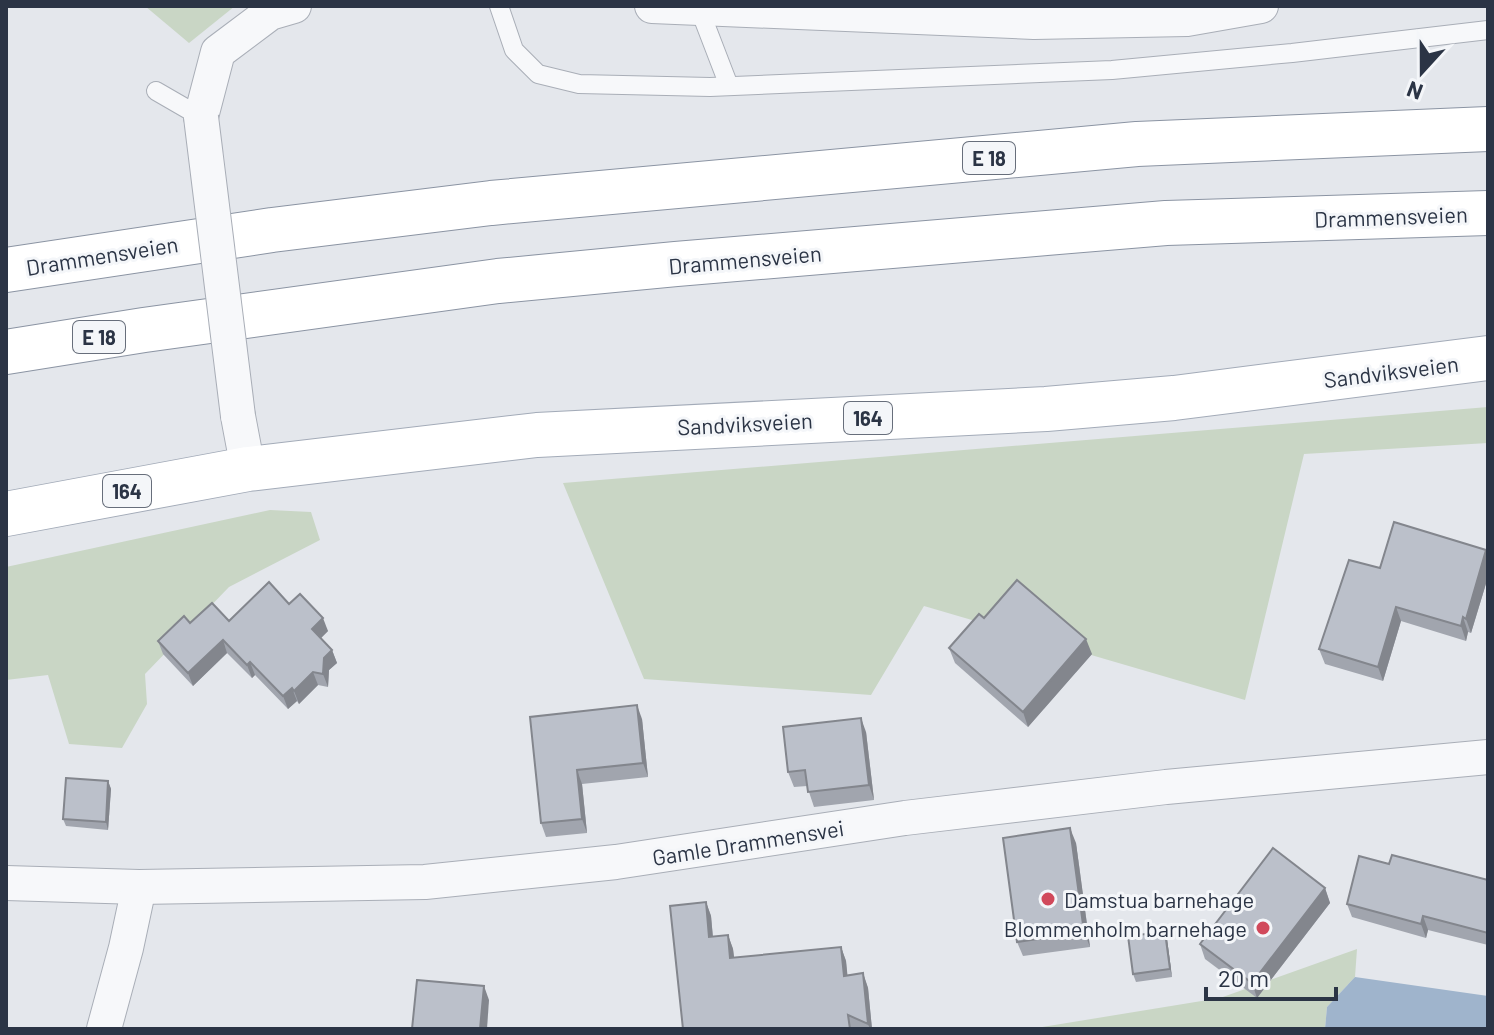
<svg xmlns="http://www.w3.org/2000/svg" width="1494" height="1035" viewBox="0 0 1494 1035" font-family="Barlow,sans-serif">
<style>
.green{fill:#c9d6c5}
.water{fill:#9fb4cc}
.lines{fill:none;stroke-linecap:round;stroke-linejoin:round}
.lane-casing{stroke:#a9aeb7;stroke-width:20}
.street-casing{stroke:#a9aeb7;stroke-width:36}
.primary-casing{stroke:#a3abb8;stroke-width:46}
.highway-casing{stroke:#8b94a3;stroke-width:46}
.lane{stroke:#f7f8fa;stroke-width:18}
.street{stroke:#f7f8fa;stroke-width:34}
.primary{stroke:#fff;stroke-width:44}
.highway{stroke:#fff;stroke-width:44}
.street-bridge-casing{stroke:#a9aeb7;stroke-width:36;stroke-linecap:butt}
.street-bridge{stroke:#f7f8fa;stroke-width:34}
.wall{fill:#a1a5ae}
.shaded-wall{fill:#83868d}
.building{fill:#bbc0ca;stroke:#83868d;stroke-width:2}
.poi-dot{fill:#d1495b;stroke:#f4f6f9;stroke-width:3}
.labels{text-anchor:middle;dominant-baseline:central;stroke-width:6;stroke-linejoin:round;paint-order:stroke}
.shield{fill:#f4f6f9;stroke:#676e7b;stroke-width:2}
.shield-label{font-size:20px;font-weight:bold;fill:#2b3445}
.street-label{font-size:22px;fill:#2b3445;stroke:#f4f6f9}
.poi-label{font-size:22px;fill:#2b3445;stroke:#f4f6f9;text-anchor:start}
</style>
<rect width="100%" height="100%" fill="#e4e7ec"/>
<g class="green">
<polygon points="145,6 235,6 189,43"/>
<polygon points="1488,407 1488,443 1304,454 1245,700 924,606 871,695 644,679 563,483"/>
<polygon points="270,510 311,512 320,540 229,587 145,674 147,704 122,748 69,744 48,675 6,680 6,567"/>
<polygon points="1357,949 1355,977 1327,1007 1325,1029 1030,1029 1220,998"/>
</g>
<polygon class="water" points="1355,977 1488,996 1488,1029 1325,1029 1327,1007"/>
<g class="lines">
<g class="lane-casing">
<g id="lane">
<polyline points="499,6 514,50 538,74 579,84 710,87 1112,70 1292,53 1488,30"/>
<polyline points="699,8 729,86"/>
<polyline points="156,91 201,117"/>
</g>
</g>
<g class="street-casing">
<g id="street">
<polyline points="652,6 1034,22 1187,19 1261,6"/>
<polyline points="201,117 218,52 270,13 294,6"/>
<polyline points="238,416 248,469"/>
<polyline points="6,883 139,887 425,882 616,862 905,818 1166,787 1488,757"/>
<polyline points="104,1029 126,948 139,887"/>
</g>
</g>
<g class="primary-casing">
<polyline id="primary" points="6,514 248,469 537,435 1046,409 1174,398 1488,358"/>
</g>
<g class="highway-casing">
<g id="highway">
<polyline points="6,270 272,230 491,203 1137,144 1488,129"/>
<polyline points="6,352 144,330 498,281 676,264 1166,223 1488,213"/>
</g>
</g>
<use href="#lane" class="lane"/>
<use href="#street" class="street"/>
<use href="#primary" class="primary"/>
<use href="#highway" class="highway"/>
<g class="street-bridge-casing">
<polyline id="street-bridge" points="201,117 238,416"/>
</g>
<use href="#street-bridge" class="street-bridge"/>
</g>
<g class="wall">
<polygon points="1488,554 1488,577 1471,633 1468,632 1466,641 1401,621 1383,681 1325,664 1319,649 1380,568"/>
<polygon points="289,604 328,631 321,638 332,650 337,663 329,670 328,687 318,685 299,704 297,701 288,709 255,675 252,678 227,653 193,686 163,654 158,641 190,623 229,621"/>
<polygon points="984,618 1092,654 1028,727 955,663 949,648"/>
<polygon points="530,717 642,719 648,777 582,784 587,833 546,837 541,823"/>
<polygon points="866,732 874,800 814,807 807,786 794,787 788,772"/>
<polygon points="108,781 111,789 108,830 66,826 63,819"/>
<polygon points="1076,843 1090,947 1023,956 1017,942"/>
<polygon points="1389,864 1488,880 1488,945 1428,930 1426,938 1352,917 1347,904"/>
<polygon points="1325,888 1330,903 1257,998 1205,959 1200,944"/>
<polygon points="706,902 711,916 713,937 728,935 733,949 734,958 841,947 846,961 847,975 863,973 868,988 872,1029 683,1029"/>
<polygon points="1167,939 1172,977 1136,982 1133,974"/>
</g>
<g class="shaded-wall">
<polygon points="1486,550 1488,554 1488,577 1471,633 1466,619"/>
<polygon points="1396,607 1401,621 1383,681 1378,667"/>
<polygon points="1463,617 1468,632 1466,641 1461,626"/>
<polygon points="323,618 328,631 317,642 312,629"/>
<polygon points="1086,639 1092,654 1028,727 1023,712"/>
<polygon points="223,640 227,653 193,686 188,673"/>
<polygon points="332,650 337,663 329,670 328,687 323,674 324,658"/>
<polygon points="250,662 255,675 252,678 247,665"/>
<polygon points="313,672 318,685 299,704 294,691"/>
<polygon points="292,688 297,701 288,709 283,696"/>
<polygon points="637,705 642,719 648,777 643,763"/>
<polygon points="861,718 866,732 874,800 869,785"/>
<polygon points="577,770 582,784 587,833 582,819"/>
<polygon points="108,781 111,789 108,830 106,822"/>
<polygon points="1070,828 1076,843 1090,947 1084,932"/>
<polygon points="1325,888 1330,903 1257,998 1252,983"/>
<polygon points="706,902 711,916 714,951 709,937"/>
<polygon points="1423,916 1428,930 1426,938 1421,924"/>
<polygon points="1165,932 1167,939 1172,977 1170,969"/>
<polygon points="728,935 733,949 736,973 730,958"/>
<polygon points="841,947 846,961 849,990 844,976"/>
<polygon points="863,973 868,988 872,1029 870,1029 868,1024"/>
<polygon points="484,986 489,1000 487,1029 480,1029"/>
</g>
<g class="building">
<polygon points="1394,522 1486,550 1466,619 1463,617 1461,626 1396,607 1378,667 1319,649 1349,560 1380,568"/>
<polygon points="1017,580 1086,639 1023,712 949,648 979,614 984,618"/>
<polygon points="269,582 289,604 300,594 323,618 312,629 332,650 324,658 323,674 313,672 294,691 292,688 283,696 250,662 247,665 223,640 188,673 158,641 184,616 190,623 212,603 229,621"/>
<polygon points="637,705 643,763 577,770 582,819 541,823 530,717"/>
<polygon points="861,718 869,785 808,792 805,770 788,772 783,727"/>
<polygon points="66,778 108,781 106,822 63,819"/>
<polygon points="1070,828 1084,932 1017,942 1003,838"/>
<polygon points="1273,848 1325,888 1252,983 1200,944"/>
<polygon points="1392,855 1488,880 1488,933 1423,916 1421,924 1347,904 1359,856 1389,864"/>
<polygon points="706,902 709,937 728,935 730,958 841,947 844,976 863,973 868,1024 848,1015 850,1029 683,1029 670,906"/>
<polygon points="1165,932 1170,969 1133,974 1128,936"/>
<polygon points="417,980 484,986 480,1029 412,1029"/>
</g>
<g class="poi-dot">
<circle cx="1048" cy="899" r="8"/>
<circle cx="1263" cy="928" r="8"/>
</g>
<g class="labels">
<g class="shield">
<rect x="963" y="142" width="52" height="32" rx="6"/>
<rect x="73" y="321" width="52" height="32" rx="6"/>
<rect x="844" y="402" width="48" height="32" rx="6"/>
<rect x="103" y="475" width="48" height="32" rx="6"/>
</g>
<g class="shield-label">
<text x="989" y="158">E 18</text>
<text x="99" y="337">E 18</text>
<text x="868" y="418">164</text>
<text x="127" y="491">164</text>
</g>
<g class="street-label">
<text transform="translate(1391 216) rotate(-2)">Drammensveien</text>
<text transform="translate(102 255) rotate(-9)">Drammensveien</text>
<text transform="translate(745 259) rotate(-5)">Drammensveien</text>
<text transform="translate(1391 371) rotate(-7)">Sandviksveien</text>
<text transform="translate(745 423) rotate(-3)">Sandviksveien</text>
<text transform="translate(748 842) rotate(-9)">Gamle Drammensvei</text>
</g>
<g class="poi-label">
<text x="1064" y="899">Damstua barnehage</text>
<text x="1247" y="928" text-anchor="end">Blommenholm barnehage</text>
</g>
</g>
<rect width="1494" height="1035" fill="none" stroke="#2b3445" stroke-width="16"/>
<g transform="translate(1422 72) rotate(201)" stroke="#f4f6f9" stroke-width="6" paint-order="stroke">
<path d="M0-6L14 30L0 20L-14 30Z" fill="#2b3445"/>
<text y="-12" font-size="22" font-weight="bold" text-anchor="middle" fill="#2b3445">N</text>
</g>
<path d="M1206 987v12h130v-12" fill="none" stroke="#2b3445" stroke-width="4"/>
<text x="1218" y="987" font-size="24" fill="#2b3445" stroke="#f4f6f9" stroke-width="6" paint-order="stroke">20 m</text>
</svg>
